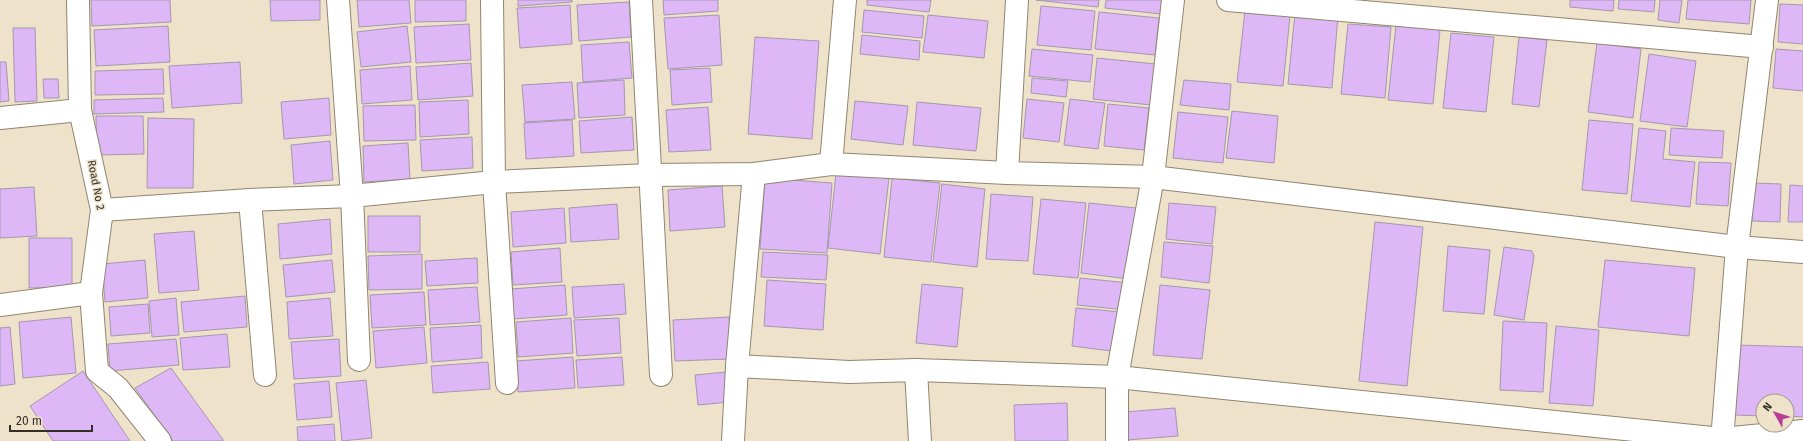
<svg xmlns="http://www.w3.org/2000/svg" width="1803" height="441" viewBox="0 0 1803 441" font-family="'Fira Sans',sans-serif">
<style>
.building{fill:#deb7f7;stroke:#a498ad}
.lines{fill:none;stroke-linecap:round;stroke-linejoin:round}
.minor-casing{stroke:#908570;stroke-width:24}
.minor{stroke:#fff;stroke-width:22}
.labels{text-anchor:middle;dominant-baseline:central;stroke-width:3;stroke-linejoin:round;paint-order:stroke}
.street-label{font-size:11px;fill:#342f26;stroke:#eee2ca}
</style>
<rect width="100%" height="100%" fill="#eee2ca"/>
<g class="building">
<polygon points="91,0 170,0 171,22 92,26"/>
<polygon points="270,0 320,0 320,20 271,21"/>
<polygon points="357,0 409,0 411,23 359,27"/>
<polygon points="415,0 466,0 466,21 415,22"/>
<polygon points="518,0 572,0 572,2 518,6"/>
<polygon points="663,0 718,0 718,11 664,15"/>
<polygon points="867,0 931,0 929,12 867,5"/>
<polygon points="1036,0 1099,0 1098,7"/>
<polygon points="1106,0 1162,0 1161,14 1105,8"/>
<polygon points="1570,0 1614,0 1613,11 1570,7"/>
<polygon points="1619,0 1655,0 1654,12 1618,9"/>
<polygon points="1660,0 1682,0 1679,23 1658,20"/>
<polygon points="1688,0 1751,0 1749,24 1686,19"/>
<polygon points="629,2 631,37 579,41 577,5"/>
<polygon points="1780,4 1803,5 1803,44 1778,42"/>
<polygon points="570,5 572,44 520,48 517,8"/>
<polygon points="1041,6 1095,11 1091,50 1037,45"/>
<polygon points="864,10 924,16 922,38 862,32"/>
<polygon points="1245,11 1290,16 1283,86 1237,82"/>
<polygon points="1099,12 1159,18 1155,55 1095,49"/>
<polygon points="1295,13 1338,16 1332,88 1288,84"/>
<polygon points="719,15 722,65 668,69 664,18"/>
<polygon points="928,15 988,21 984,58 923,52"/>
<polygon points="469,24 471,60 416,63 414,27"/>
<polygon points="1348,24 1391,27 1385,98 1341,94"/>
<polygon points="1396,25 1440,30 1433,104 1388,100"/>
<polygon points="168,26 170,62 96,66 94,30"/>
<polygon points="407,26 411,62 361,67 357,32"/>
<polygon points="13,28 35,28 37,101 15,102"/>
<polygon points="1451,33 1494,37 1486,112 1443,108"/>
<polygon points="862,35 920,41 919,60 860,54"/>
<polygon points="755,37 819,41 812,139 748,134"/>
<polygon points="1519,37 1547,40 1539,107 1512,104"/>
<polygon points="629,42 632,78 583,82 581,45"/>
<polygon points="1597,43 1641,49 1633,118 1588,112"/>
<polygon points="1032,49 1093,55 1090,82 1029,76"/>
<polygon points="1776,49 1803,51 1803,91 1773,88"/>
<polygon points="1649,54 1696,61 1687,127 1640,121"/>
<polygon points="1097,58 1156,64 1151,105 1093,99"/>
<polygon points="0,62 6,62 9,101 0,102"/>
<polygon points="240,62 242,103 172,108 169,66"/>
<polygon points="471,63 473,96 418,100 416,67"/>
<polygon points="410,66 412,100 362,104 360,70"/>
<polygon points="710,68 712,102 672,105 670,70"/>
<polygon points="163,69 164,94 95,95 95,71"/>
<polygon points="1032,78 1068,81 1066,97 1031,93"/>
<polygon points="43,79 58,79 59,98 44,98"/>
<polygon points="624,80 625,115 579,118 577,83"/>
<polygon points="1184,80 1231,84 1229,110 1180,105"/>
<polygon points="572,82 575,119 525,122 522,85"/>
<polygon points="163,98 164,112 94,114 94,100"/>
<polygon points="329,98 331,135 284,139 281,102"/>
<polygon points="1027,99 1064,103 1059,142 1023,138"/>
<polygon points="1070,99 1105,103 1098,149 1064,145"/>
<polygon points="468,100 469,134 420,137 419,102"/>
<polygon points="855,101 908,106 903,145 851,139"/>
<polygon points="917,102 981,108 976,151 913,145"/>
<polygon points="1108,104 1149,108 1144,150 1104,146"/>
<polygon points="415,105 416,140 364,141 363,106"/>
<polygon points="708,107 711,150 669,152 666,110"/>
<polygon points="1232,111 1278,116 1274,163 1226,158"/>
<polygon points="1178,112 1228,117 1223,163 1173,158"/>
<polygon points="96,116 143,116 144,154 97,155"/>
<polygon points="632,117 634,150 581,153 579,121"/>
<polygon points="148,118 194,119 193,188 147,188"/>
<polygon points="572,120 574,156 526,159 524,123"/>
<polygon points="1589,120 1633,124 1627,194 1582,190"/>
<polygon points="1639,128 1666,131 1663,159 1695,162 1690,207 1631,201"/>
<polygon points="1671,128 1724,131 1722,158 1669,155"/>
<polygon points="472,137 473,168 422,171 420,140"/>
<polygon points="330,141 333,180 294,184 291,145"/>
<polygon points="408,143 410,179 364,182 363,146"/>
<polygon points="1699,162 1731,163 1728,206 1696,204"/>
<polygon points="836,173 889,178 880,254 828,248"/>
<polygon points="765,178 832,183 827,253 760,249"/>
<polygon points="892,178 940,183 931,262 884,257"/>
<polygon points="1754,183 1781,184 1780,222 1752,221"/>
<polygon points="942,184 985,189 977,267 933,262"/>
<polygon points="1790,185 1803,186 1803,222 1788,222"/>
<polygon points="722,186 725,227 670,231 668,190"/>
<polygon points="34,187 37,236 0,238 0,189"/>
<polygon points="991,194 1033,197 1028,261 986,259"/>
<polygon points="1041,199 1086,203 1078,278 1033,274"/>
<polygon points="1089,203 1136,208 1129,279 1081,273"/>
<polygon points="1169,203 1216,207 1212,244 1166,239"/>
<polygon points="617,204 619,239 571,242 569,208"/>
<polygon points="564,208 566,243 513,247 511,212"/>
<rect x="368" y="216" width="52" height="36"/>
<polygon points="330,219 332,254 280,259 278,224"/>
<polygon points="1375,222 1423,227 1407,386 1359,381"/>
<polygon points="194,231 199,290 159,293 154,234"/>
<polygon points="29,238 72,238 72,287 29,288"/>
<polygon points="1164,242 1213,246 1209,283 1161,277"/>
<polygon points="1448,246 1490,250 1484,314 1443,311"/>
<polygon points="1504,247 1532,251 1534,256 1524,320 1494,315"/>
<polygon points="560,248 562,282 513,285 511,252"/>
<polygon points="763,252 828,255 826,280 761,277"/>
<polygon points="422,254 422,289 369,290 368,256"/>
<polygon points="477,258 478,283 427,286 425,261"/>
<polygon points="145,260 148,298 105,302 102,264"/>
<polygon points="332,260 335,292 286,297 283,265"/>
<polygon points="1605,260 1695,268 1689,336 1598,327"/>
<polygon points="1080,278 1129,283 1126,310 1077,305"/>
<polygon points="767,280 826,284 823,330 764,326"/>
<polygon points="624,284 626,314 574,318 572,287"/>
<polygon points="922,284 963,288 957,347 916,343"/>
<polygon points="565,285 567,315 513,319 511,289"/>
<polygon points="1160,285 1210,290 1202,359 1153,355"/>
<polygon points="477,287 480,322 430,325 428,290"/>
<polygon points="424,292 426,325 372,328 370,295"/>
<polygon points="245,296 247,327 184,332 181,302"/>
<polygon points="176,298 179,335 152,337 149,301"/>
<polygon points="330,298 333,336 289,339 287,302"/>
<polygon points="148,304 150,333 111,336 109,307"/>
<polygon points="1076,308 1123,312 1119,352 1072,346"/>
<polygon points="71,317 76,373 23,378 19,322"/>
<polygon points="729,317 731,359 675,361 673,320"/>
<polygon points="571,318 573,353 518,357 516,322"/>
<polygon points="619,318 621,353 577,356 574,320"/>
<polygon points="1503,321 1547,323 1543,392 1500,390"/>
<polygon points="481,325 482,358 432,362 430,328"/>
<polygon points="1556,326 1599,330 1593,406 1549,403"/>
<polygon points="10,327 15,384 0,386 0,328"/>
<polygon points="424,327 427,363 376,368 373,331"/>
<polygon points="227,334 230,367 183,370 180,338"/>
<polygon points="176,339 179,365 110,371 108,344"/>
<polygon points="339,339 341,376 294,379 291,342"/>
<polygon points="1737,345 1803,347 1803,417 1787,416 1787,401 1763,401 1763,416 1735,415"/>
<polygon points="573,357 575,388 518,392 516,361"/>
<polygon points="622,357 624,385 578,388 576,360"/>
<polygon points="488,362 490,389 433,393 431,366"/>
<polygon points="171,368 224,441 173,441 135,388"/>
<polygon points="83,371 130,441 53,441 30,406"/>
<polygon points="726,372 729,402 698,405 695,375"/>
<polygon points="366,380 372,438 342,441 336,383"/>
<polygon points="329,381 332,417 297,420 294,384"/>
<polygon points="1067,403 1068,441 1015,441 1014,405"/>
<polygon points="1175,408 1178,436 1127,440 1124,412"/>
<polygon points="334,424 335,441 298,441 297,427"/>
</g>
<g class="lines">
<g class="minor-casing">
<g id="minor">
<polyline points="78,0 80,110 102,210 91,293 97,371 118,388 160,441"/>
<polyline points="338,0 352,196 359,360"/>
<polyline points="492,0 494,182 507,383"/>
<polyline points="641,0 661,375"/>
<polyline points="1228,0 1762,47"/>
<polyline points="0,118 80,110"/>
<polyline points="831,164 845,0"/>
<polyline points="1007,173 1017,0"/>
<polyline points="754,174 737,366 849,372 916,370 920,441"/>
<polyline points="250,200 265,375"/>
<polyline points="102,210 250,200 352,196 494,182 650,175 754,174 831,164 1007,173 1153,177 1737,247 1803,252"/>
<polyline points="0,305 91,293"/>
<polyline points="916,370 1117,377 1722,439 1803,431"/>
<polyline points="733,441 737,366"/>
<polyline points="1117,441 1117,377 1153,177 1173,0"/>
<polyline points="1722,441 1737,247 1767,0"/>
</g>
</g>
<use href="#minor" class="minor"/>
</g>
<g class="labels">
<g class="street-label">
<text transform="translate(96 185) rotate(79)">Road No 2</text>
</g>
</g>
<g transform="translate(1775 413) rotate(309)"><circle r="19" fill="#eee2ca" stroke="#a49a88"/>
<path d="M0-3L7 15L0 10L-7 15Z" fill="#b63f95"/>
<text y="-6" font-size="11" font-weight="bold" text-anchor="middle" fill="#342f26">N</text>
</g>
<path d="M10 425v6h82v-6" fill="none" stroke="#342f26" stroke-width="2"/>
<text x="16" y="425" font-size="12" fill="#342f26" stroke="#eee2ca" stroke-width="3" paint-order="stroke">20 m</text>
</svg>
